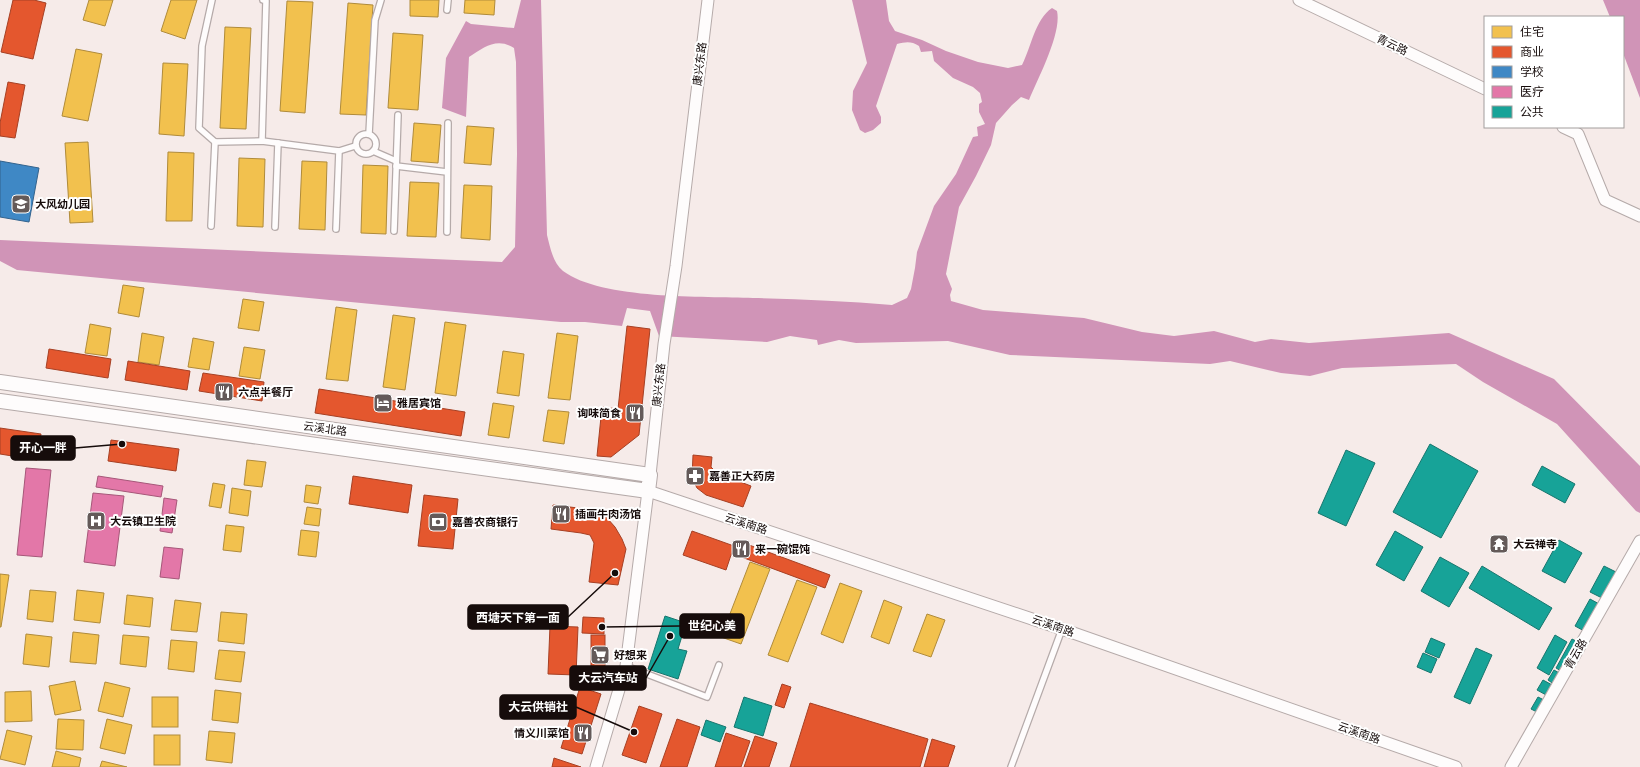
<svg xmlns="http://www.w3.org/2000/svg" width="1640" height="767" viewBox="0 0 1640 767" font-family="Rubik,'Noto Sans SC',sans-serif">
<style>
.water{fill:#d094b7}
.homes{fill:#f2c14e;stroke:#b08b3a}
.shops{fill:#e4572e;stroke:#a64024}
.schools{fill:#3f88c5;stroke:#33638d}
.health{fill:#e377a8;stroke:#a65779}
.public{fill:#17a398;stroke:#17766e}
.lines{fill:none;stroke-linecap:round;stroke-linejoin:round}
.service-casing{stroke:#b5aaa9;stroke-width:8}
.minor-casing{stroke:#b5aaa9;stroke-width:13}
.tertiary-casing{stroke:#b5aaa9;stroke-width:16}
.service{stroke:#fefcfc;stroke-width:5.5}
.minor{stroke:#fefcfc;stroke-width:11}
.tertiary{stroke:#fefcfc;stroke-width:14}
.labels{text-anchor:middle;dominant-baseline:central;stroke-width:4;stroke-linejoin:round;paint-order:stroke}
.street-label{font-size:11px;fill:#160c0b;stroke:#fff}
.poi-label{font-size:11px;font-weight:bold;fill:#160c0b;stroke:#fff;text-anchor:start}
.leader{fill:none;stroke:#160c0b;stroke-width:1.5}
.callout-dot{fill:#160c0b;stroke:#fff;stroke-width:1.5}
.callout{fill:#160c0b;stroke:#160c0b;stroke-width:1.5}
.callout-label{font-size:12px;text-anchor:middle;font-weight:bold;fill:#fff}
</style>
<rect width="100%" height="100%" fill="#f6ebe9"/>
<g class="water">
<path d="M521,0H541L547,235C550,247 553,263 563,271C602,300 704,296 753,298C800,299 846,301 892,305L907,298L911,289L915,268L917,252L934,206L956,174L973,137L978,136L977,127L985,124L979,112V104L982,102L980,93L973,87L953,78L934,61L932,51L921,52L919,46C911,41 906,42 897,44L876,106L881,117V123L873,130L865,133L860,130L852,110L853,91L867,63L852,0H886L889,21L895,31L922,40L946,51L978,62L1008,68L1022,65C1031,48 1035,19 1052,8L1057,11C1062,33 1038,78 1029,100L1021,97L1012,105L996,123L991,145L976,176L959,207L946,274L952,289L950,295L951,301L983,310L1084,318L1142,332L1174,336L1214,331L1255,342L1271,339L1309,343L1449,333L1554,379L1640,466V513L1636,511L1557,424L1483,382L1456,364L1342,368L1310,376L1281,373L1230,361L1210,364L1010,355L948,341L856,343L839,340L818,345L817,340L790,336L767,342L659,336L650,311L627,308L622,326L585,322H561L17,270L0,261V240L502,262L515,247L517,154L516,62L514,48C497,37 484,47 469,57L466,117L442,108L446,58L466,21L471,24L514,28Z"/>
<polygon points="1603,0 1640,0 1640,98 1623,53 1623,17 1610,17"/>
</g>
<g class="homes">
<polygon points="89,0 113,0 105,26 83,20"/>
<polygon points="171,0 197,0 185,39 161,31"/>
<polygon points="410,0 439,0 438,17 410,16"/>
<polygon points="465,0 495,0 494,15 464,13"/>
<polygon points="287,1 313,2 305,113 280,111"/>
<polygon points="348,3 373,5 366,115 340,114"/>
<polygon points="225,27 251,28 246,129 220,128"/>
<polygon points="393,33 423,35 418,110 388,108"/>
<polygon points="76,49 102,54 88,121 62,116"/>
<polygon points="163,63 188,64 184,136 159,134"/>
<polygon points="414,123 441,125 438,163 411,161"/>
<polygon points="467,126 494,128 491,165 464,163"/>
<polygon points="88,142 93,222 70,223 65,143"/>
<polygon points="168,152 194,153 192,221 166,221"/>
<polygon points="239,158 265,159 263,227 237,226"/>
<polygon points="302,161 327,162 325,230 299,229"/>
<polygon points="363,165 388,166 386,234 361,233"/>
<polygon points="410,182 439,183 436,237 407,236"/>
<polygon points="464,185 492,186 490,240 461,238"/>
<polygon points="123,285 144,288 139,317 118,313"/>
<polygon points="243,299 264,302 259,331 238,328"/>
<polygon points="336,307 357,310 348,381 326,379"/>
<polygon points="393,315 415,318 405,390 383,387"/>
<polygon points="445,322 466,325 456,396 435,393"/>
<polygon points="90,324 111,328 107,356 85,353"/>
<polygon points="142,333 164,337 159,365 138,362"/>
<polygon points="557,333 578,336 570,400 548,398"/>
<polygon points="193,338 214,342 209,370 188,367"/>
<polygon points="244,347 265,350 260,379 239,376"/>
<polygon points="503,351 524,354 519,396 497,393"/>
<polygon points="493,403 514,406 509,438 488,435"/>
<polygon points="548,410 569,412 564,444 543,441"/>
<polygon points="247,460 266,462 262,487 244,485"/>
<polygon points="213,483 225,485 221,508 209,506"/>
<polygon points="306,485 321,487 318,504 304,502"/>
<polygon points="232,488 251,491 248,516 229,513"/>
<polygon points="307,507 321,509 319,526 304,524"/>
<polygon points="226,525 244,527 241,552 223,550"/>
<polygon points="301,530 319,532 316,557 298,555"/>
<polygon points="750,562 770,569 741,644 721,637"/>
<polygon points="0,574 9,575 1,627 0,627"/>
<polygon points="797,580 817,587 788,662 768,655"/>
<polygon points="840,583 862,591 843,643 821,634"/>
<polygon points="30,590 56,592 53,622 27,619"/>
<polygon points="77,590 104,593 100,623 74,620"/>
<polygon points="127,595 153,598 150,627 124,624"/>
<polygon points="175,600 201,603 197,632 171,630"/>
<polygon points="884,600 902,607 889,644 871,637"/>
<polygon points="221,612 247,614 244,644 218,641"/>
<polygon points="927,614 945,620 931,657 913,651"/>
<polygon points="73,632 99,635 96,664 70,662"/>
<polygon points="26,634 52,637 49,667 23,664"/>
<polygon points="123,635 149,637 146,667 120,664"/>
<polygon points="171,640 197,642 194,672 168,669"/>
<polygon points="219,650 245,652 241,682 215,679"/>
<polygon points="75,681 81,710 55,715 49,686"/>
<polygon points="105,682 130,688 123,717 98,711"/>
<polygon points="215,690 241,693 238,723 212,720"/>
<polygon points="31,691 32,721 5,722 5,692"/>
<rect x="152" y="697" width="26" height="30"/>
<polygon points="58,719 84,720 83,750 56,749"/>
<polygon points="107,719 132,725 125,754 100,748"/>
<polygon points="7,730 32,736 25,765 0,759"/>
<polygon points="209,731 235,733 232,763 206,760"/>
<rect x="154" y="735" width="26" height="30"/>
<polygon points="56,751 81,758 79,767 52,767"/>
<polygon points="102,761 127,767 100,767"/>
</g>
<g class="shops">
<polygon points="13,0 34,0 46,3 33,59 1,52"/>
<polygon points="8,82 25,85 15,138 0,136 0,123"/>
<polygon points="627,326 650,329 639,435 611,457 597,456 602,407 618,409"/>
<polygon points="49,349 111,359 108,378 46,368"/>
<polygon points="128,361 190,371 187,390 125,380"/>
<polygon points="203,373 264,382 262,401 199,391"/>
<polygon points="319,389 465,412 461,436 315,413"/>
<polygon points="0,428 41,434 37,460 0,454"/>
<polygon points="111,440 179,449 176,471 108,461"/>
<polygon points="693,455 712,457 711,467 717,473 751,486 743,507 706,495 697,488 692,478"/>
<polygon points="353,476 412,485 408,513 349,504"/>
<polygon points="424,495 458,499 453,549 418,546"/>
<polygon points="553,505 595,510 607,518 615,527 622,539 626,549 618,585 589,582 594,543 590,535 581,533 551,529"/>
<polygon points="692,531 734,546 726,570 683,555"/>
<polygon points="741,542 830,575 825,588 736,555"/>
<polygon points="583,617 604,618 604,634 582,633"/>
<polygon points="550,626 578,627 576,675 548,674"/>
<rect x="591" y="635" width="14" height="32"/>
<polygon points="782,684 791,687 784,708 775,705"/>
<polygon points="580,687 601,694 582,754 561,748"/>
<polygon points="810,703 928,739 920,767 790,767"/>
<polygon points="639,706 662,714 646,763 622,755"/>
<polygon points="677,719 700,727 687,767 660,767"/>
<polygon points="726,733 750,741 741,767 715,767"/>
<polygon points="755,736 777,743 769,767 744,767"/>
<polygon points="932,739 955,746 948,767 924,767"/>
<polygon points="554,758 581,767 552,767"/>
</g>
<polygon class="schools" points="0,161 39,168 29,222 0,217"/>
<g class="health">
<polygon points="26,468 51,470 42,557 17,555"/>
<polygon points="98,476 163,486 161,497 96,487"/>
<polygon points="93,493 124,496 115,566 84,562"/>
<polygon points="164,498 177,500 172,533 160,531"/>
<polygon points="164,547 183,549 179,579 160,577"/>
</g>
<g class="public">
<polygon points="1430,444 1478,471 1441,538 1393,512"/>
<polygon points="1346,450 1375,463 1346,526 1318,513"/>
<polygon points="1542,466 1575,484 1565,503 1532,485"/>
<polygon points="1395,531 1423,547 1404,581 1376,565"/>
<polygon points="1559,540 1582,553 1565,583 1542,571"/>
<polygon points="1440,557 1469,573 1449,607 1421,591"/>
<polygon points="1482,566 1552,608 1539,630 1469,588"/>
<polygon points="1604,566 1618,573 1604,599 1590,592"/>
<polygon points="1590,599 1601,605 1586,632 1575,626"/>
<polygon points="665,616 686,623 678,649 687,651 678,679 648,669"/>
<polygon points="1555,635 1567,642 1549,675 1537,668"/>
<polygon points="1431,638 1445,644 1439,658 1425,652"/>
<polygon points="1572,639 1580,643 1563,672 1556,668"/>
<polygon points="1476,648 1492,655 1470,704 1454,697"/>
<polygon points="1423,653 1437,659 1431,673 1417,667"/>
<polygon points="1554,670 1561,674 1555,685 1548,680"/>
<polygon points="1543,680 1554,686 1548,696 1537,690"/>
<polygon points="744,697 772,706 763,736 734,727"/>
<polygon points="1538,697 1546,701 1539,713 1531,709"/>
<polygon points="706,720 726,727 720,742 701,735"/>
</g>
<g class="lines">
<g class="service-casing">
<g id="service">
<polyline points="212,0 202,46 199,128 215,142 262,141 339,151 355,146"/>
<polyline points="447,10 448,0"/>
<polyline points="369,134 375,20 381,0"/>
<circle cx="366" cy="144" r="10"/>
<polyline points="262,141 266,1 263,0"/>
<polyline points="373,151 396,161"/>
<polyline points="396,166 447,172"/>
<polyline points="211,226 215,142"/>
<polyline points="275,227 278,143"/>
<polyline points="336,229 339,151"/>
<polyline points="394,231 398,115"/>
<polyline points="447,232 448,123"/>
<polyline points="626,666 707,697 719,665"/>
<polyline points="1011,767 1062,629"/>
</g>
</g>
<g class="minor-casing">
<g id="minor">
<polyline points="1299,0 1485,89"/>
<polyline points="1563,127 1578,134 1605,200 1640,216"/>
<polyline points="650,475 664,344 676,266 708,0"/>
<polyline points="596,767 626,666 648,491 1062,629 1456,767"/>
<polyline points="1511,767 1640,541"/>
</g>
</g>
<g class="tertiary-casing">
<polyline id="tertiary" points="0,382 650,475 648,491 0,401"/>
</g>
<use href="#service" class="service"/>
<use href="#minor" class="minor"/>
<use href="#tertiary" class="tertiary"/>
</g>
<defs>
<g id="school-square" transform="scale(1)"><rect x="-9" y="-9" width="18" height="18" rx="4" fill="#645a59" stroke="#fff"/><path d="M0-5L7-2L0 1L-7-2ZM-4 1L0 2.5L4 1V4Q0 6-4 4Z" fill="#fff"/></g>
<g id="restaurant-square" transform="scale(1)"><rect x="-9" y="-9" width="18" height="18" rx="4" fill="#645a59" stroke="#fff"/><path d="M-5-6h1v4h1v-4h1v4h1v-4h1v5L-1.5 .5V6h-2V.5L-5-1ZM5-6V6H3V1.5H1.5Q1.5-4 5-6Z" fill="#fff"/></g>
<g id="hotel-square" transform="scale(1)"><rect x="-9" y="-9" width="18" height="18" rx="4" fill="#645a59" stroke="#fff"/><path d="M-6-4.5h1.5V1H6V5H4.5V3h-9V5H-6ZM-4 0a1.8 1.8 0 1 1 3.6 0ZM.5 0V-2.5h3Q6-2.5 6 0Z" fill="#fff"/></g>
<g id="pharmacy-square" transform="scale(1)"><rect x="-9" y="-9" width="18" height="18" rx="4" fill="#645a59" stroke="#fff"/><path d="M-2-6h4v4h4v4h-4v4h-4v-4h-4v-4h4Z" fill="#fff"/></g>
<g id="hospital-square" transform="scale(1)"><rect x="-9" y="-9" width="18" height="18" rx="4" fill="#645a59" stroke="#fff"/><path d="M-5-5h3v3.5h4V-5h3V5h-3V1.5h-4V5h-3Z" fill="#fff"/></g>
<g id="bank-square" transform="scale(1)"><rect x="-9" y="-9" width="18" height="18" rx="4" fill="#645a59" stroke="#fff"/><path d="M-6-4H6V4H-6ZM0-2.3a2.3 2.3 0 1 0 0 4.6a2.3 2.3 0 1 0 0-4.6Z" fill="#fff"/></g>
<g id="temple-square" transform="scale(1)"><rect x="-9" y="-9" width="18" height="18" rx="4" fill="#645a59" stroke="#fff"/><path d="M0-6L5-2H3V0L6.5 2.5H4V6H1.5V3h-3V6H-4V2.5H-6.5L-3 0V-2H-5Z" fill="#fff"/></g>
<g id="supermarket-square" transform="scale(1)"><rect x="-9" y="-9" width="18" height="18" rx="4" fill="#645a59" stroke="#fff"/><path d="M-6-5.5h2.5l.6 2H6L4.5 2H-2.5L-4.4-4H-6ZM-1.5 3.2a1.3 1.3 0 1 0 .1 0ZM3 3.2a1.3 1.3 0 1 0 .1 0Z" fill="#fff"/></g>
</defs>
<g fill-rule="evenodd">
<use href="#school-square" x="21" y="204"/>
<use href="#restaurant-square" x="224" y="392"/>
<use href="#hotel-square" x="383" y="403"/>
<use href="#restaurant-square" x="635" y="413"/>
<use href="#pharmacy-square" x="695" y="476"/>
<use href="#restaurant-square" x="561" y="514"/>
<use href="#hospital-square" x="96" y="521"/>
<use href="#bank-square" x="438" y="522"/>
<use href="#temple-square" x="1499" y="544"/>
<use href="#restaurant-square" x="741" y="549"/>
<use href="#supermarket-square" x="600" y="655"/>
<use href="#restaurant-square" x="583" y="733"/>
</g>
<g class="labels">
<g class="street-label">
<text transform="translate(1392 45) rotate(26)">青云路</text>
<text transform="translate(700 64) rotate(-83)">康兴东路</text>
<text transform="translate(659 385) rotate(-84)">康兴东路</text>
<text transform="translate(325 429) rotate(8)">云溪北路</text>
<text transform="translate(746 524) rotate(18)">云溪南路</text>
<text transform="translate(1053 626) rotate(19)">云溪南路</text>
<text transform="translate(1576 654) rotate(-60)">青云路</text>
<text transform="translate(1359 733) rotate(19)">云溪南路</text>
</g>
<g class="poi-label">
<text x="35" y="204">大风幼儿园</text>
<text x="238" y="392">六点半餐厅</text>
<text x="397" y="403">雅居宾馆</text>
<text x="621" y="413" text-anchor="end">询味简食</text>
<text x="709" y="476">嘉善正大药房</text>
<text x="575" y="514">插画牛肉汤馆</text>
<text x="110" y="521">大云镇卫生院</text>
<text x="452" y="522">嘉善农商银行</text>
<text x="1513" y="544">大云禅寺</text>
<text x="755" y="549">来一碗馄饨</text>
<text x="614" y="655">好想来</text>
<text x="569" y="733" text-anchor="end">情义川菜馆</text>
</g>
</g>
<path class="leader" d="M122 444L75 448M615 573L568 617M602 627L680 626M670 636L646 678M634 732L576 707"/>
<g class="callout-dot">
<circle cx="122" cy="444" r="4"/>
<circle cx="615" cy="573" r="4"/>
<circle cx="602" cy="627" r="4"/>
<circle cx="670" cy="636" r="4"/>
<circle cx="634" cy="732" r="4"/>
</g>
<g class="callout">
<rect x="11" y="436" width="64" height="24" rx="4"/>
<rect x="468" y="605" width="100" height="24" rx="4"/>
<rect x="680" y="614" width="64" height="24" rx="4"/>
<rect x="570" y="666" width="76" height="24" rx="4"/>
<rect x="500" y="695" width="76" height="24" rx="4"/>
</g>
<g class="callout-label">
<text x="43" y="452">开心一胖</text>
<text x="518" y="622">西塘天下第一面</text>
<text x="712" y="630">世纪心美</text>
<text x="608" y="682">大云汽车站</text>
<text x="538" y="711">大云供销社</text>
</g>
<rect x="1484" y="16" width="140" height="112" fill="#ffffff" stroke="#a29e9d"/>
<rect x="1492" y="26" width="20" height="12" fill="#f2c14e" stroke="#a29e9d"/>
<text x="1520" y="36" font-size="12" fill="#160c0b">住宅</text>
<rect x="1492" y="46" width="20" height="12" fill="#e4572e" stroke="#a29e9d"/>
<text x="1520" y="56" font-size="12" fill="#160c0b">商业</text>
<rect x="1492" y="66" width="20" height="12" fill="#3f88c5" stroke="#a29e9d"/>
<text x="1520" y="76" font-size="12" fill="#160c0b">学校</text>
<rect x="1492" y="86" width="20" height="12" fill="#e377a8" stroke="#a29e9d"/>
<text x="1520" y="96" font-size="12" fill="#160c0b">医疗</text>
<rect x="1492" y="106" width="20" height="12" fill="#17a398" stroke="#a29e9d"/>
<text x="1520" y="116" font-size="12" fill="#160c0b">公共</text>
</svg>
